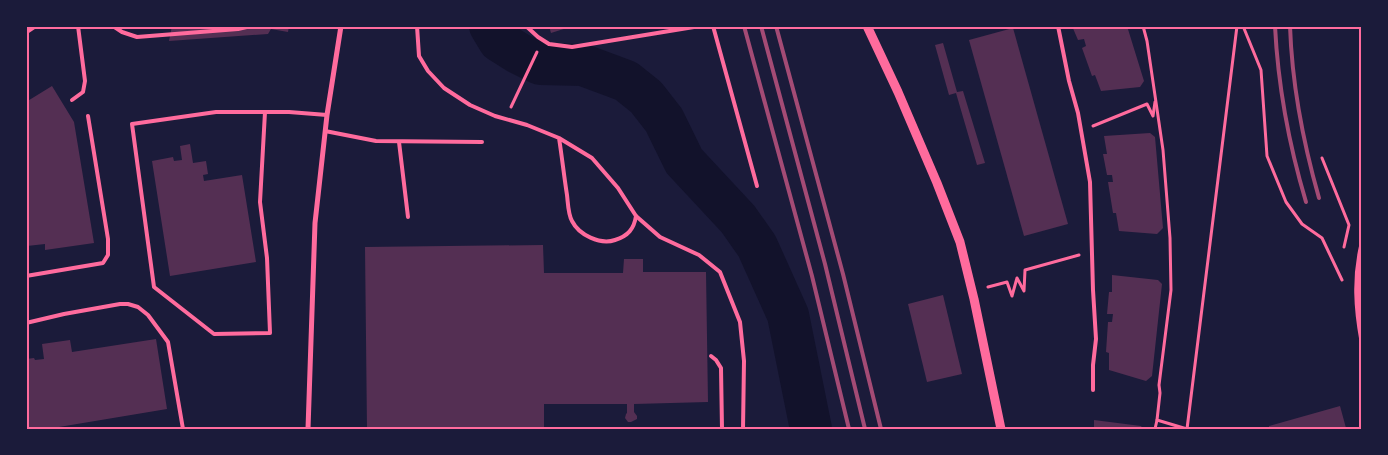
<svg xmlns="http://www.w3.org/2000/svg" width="1388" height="455" viewBox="0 0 1388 455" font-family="Literata,serif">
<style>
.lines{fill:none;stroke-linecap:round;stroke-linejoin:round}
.river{stroke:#12122b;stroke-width:42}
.building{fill:#542f53}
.path{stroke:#ff6b9d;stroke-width:3}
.service{stroke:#ff6b9d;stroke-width:4}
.minor{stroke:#ff6b9d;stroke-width:5}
.tertiary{stroke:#ff6b9d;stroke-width:9}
.rail{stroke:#a44b75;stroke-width:4}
.neatline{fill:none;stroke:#ff6b9d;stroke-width:2}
</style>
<rect width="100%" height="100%" fill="#1b1b3a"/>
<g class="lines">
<polyline class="river" points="490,26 499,41 518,53 540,64 583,65 626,81 646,97 664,120 684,161 738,219 757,246 788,315 811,429"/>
</g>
<g class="building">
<polygon points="172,26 289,26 288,32 271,29 268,34 169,41"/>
<polygon points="549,26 570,26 570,27 551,33"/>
<polygon points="1072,26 1127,26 1144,81 1140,87 1101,91 1095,75 1092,76 1082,48 1086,46 1084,39 1078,40"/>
<polygon points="1013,28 1068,224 1024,236 969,40"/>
<polygon points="943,43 957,92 963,91 985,163 977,165 956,93 949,95 935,45"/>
<polygon points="52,86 74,122 94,243 45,250 45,244 27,246 26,241 26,144 29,144 26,129 26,102"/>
<polygon points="1150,133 1155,137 1163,228 1157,234 1119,231 1116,213 1113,213 1108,182 1113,182 1112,175 1107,175 1103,154 1107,154 1104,136"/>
<polygon points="190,144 193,163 206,161 208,174 203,175 204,181 242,175 256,262 170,276 152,161 173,157 174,161 182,160 180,146"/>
<polygon points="543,245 544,273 623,273 624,259 643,259 643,272 706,272 708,402 634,404 634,412 637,416 637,419 631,422 628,422 625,418 626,414 627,413 627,404 544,404 544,429 367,429 365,247"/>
<polygon points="1112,275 1158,280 1162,284 1152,376 1146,381 1109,370 1109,353 1106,352 1108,322 1112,322 1113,314 1107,314 1109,292 1112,292"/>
<polygon points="943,295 962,374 927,382 908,304"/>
<polygon points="156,339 167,409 47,429 26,429 26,359 34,358 35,360 44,359 42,344 70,340 72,352"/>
<polygon points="1340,406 1346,428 1269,429 1269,426"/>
<polygon points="1094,420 1141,426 1143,429 1094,429"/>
</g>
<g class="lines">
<g class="path">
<polyline points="1143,26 1147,41 1163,150 1170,238 1171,290 1159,385 1160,393 1157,420 1187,429"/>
<polyline points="1243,26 1261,70 1267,156 1286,202 1302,224 1322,238 1342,280"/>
<polyline points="511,107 537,52"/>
<polyline points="1093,126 1147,104 1153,116 1155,102"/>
<polyline points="1322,158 1349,225 1344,247"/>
<polyline points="988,287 1007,282 1012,296 1017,278 1024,291 1025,270 1079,255"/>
<polyline points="1155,429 1157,420"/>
<polyline points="1187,429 1237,26"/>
</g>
<g class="service">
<polyline points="113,26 122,32 137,37 238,29 251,26"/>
<path d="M417,26L419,56L428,71L444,88L470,105L495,116L527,125L559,138L592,158L618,188L636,216C634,229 628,236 615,240C600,245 579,235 572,221C568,214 568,203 567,195C564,176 562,157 559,138"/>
<polyline points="526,26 538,37 549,44 572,47 700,26"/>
<polyline points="713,26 757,186"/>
<polyline points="1058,26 1069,81 1078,113 1090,182 1093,290 1096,339 1093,365 1093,390"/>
<polyline points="72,100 83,92 85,81 78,26"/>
<polyline points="265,112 260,202 267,258 270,333 214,334 154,287 132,124 216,112 289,112 327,115"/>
<polyline points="325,131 376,141 482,142"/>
<polyline points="399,142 408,217"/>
<polyline points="636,216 660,237 699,255 720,272 740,322 744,361 743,429"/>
<polyline points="26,276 103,263 108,255 108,239 88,116"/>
<polyline points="26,323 64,314 120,304 128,304 138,307 148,315 168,342 183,429"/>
<polyline points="711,356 716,360 721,368 722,429"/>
</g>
<g class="minor">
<polyline points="26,32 35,26"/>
<path d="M1362,244C1354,278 1356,308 1362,341"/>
<polyline points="308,429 315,223 327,115 341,26"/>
</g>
<polyline class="tertiary" points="867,26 898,92 937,183 960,242 974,299 1001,429"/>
<g class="rail">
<polyline points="744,26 812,276 849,429"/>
<polyline points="761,26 825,264 865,429"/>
<polyline points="776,26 843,274 881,429"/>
<path d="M1275,26C1278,86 1289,145 1306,202"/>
<path d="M1290,26C1292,85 1303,142 1319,198"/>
</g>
</g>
<rect width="1388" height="455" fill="none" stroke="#1b1b3a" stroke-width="55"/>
<rect x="28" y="28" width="1332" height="400" class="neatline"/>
</svg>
